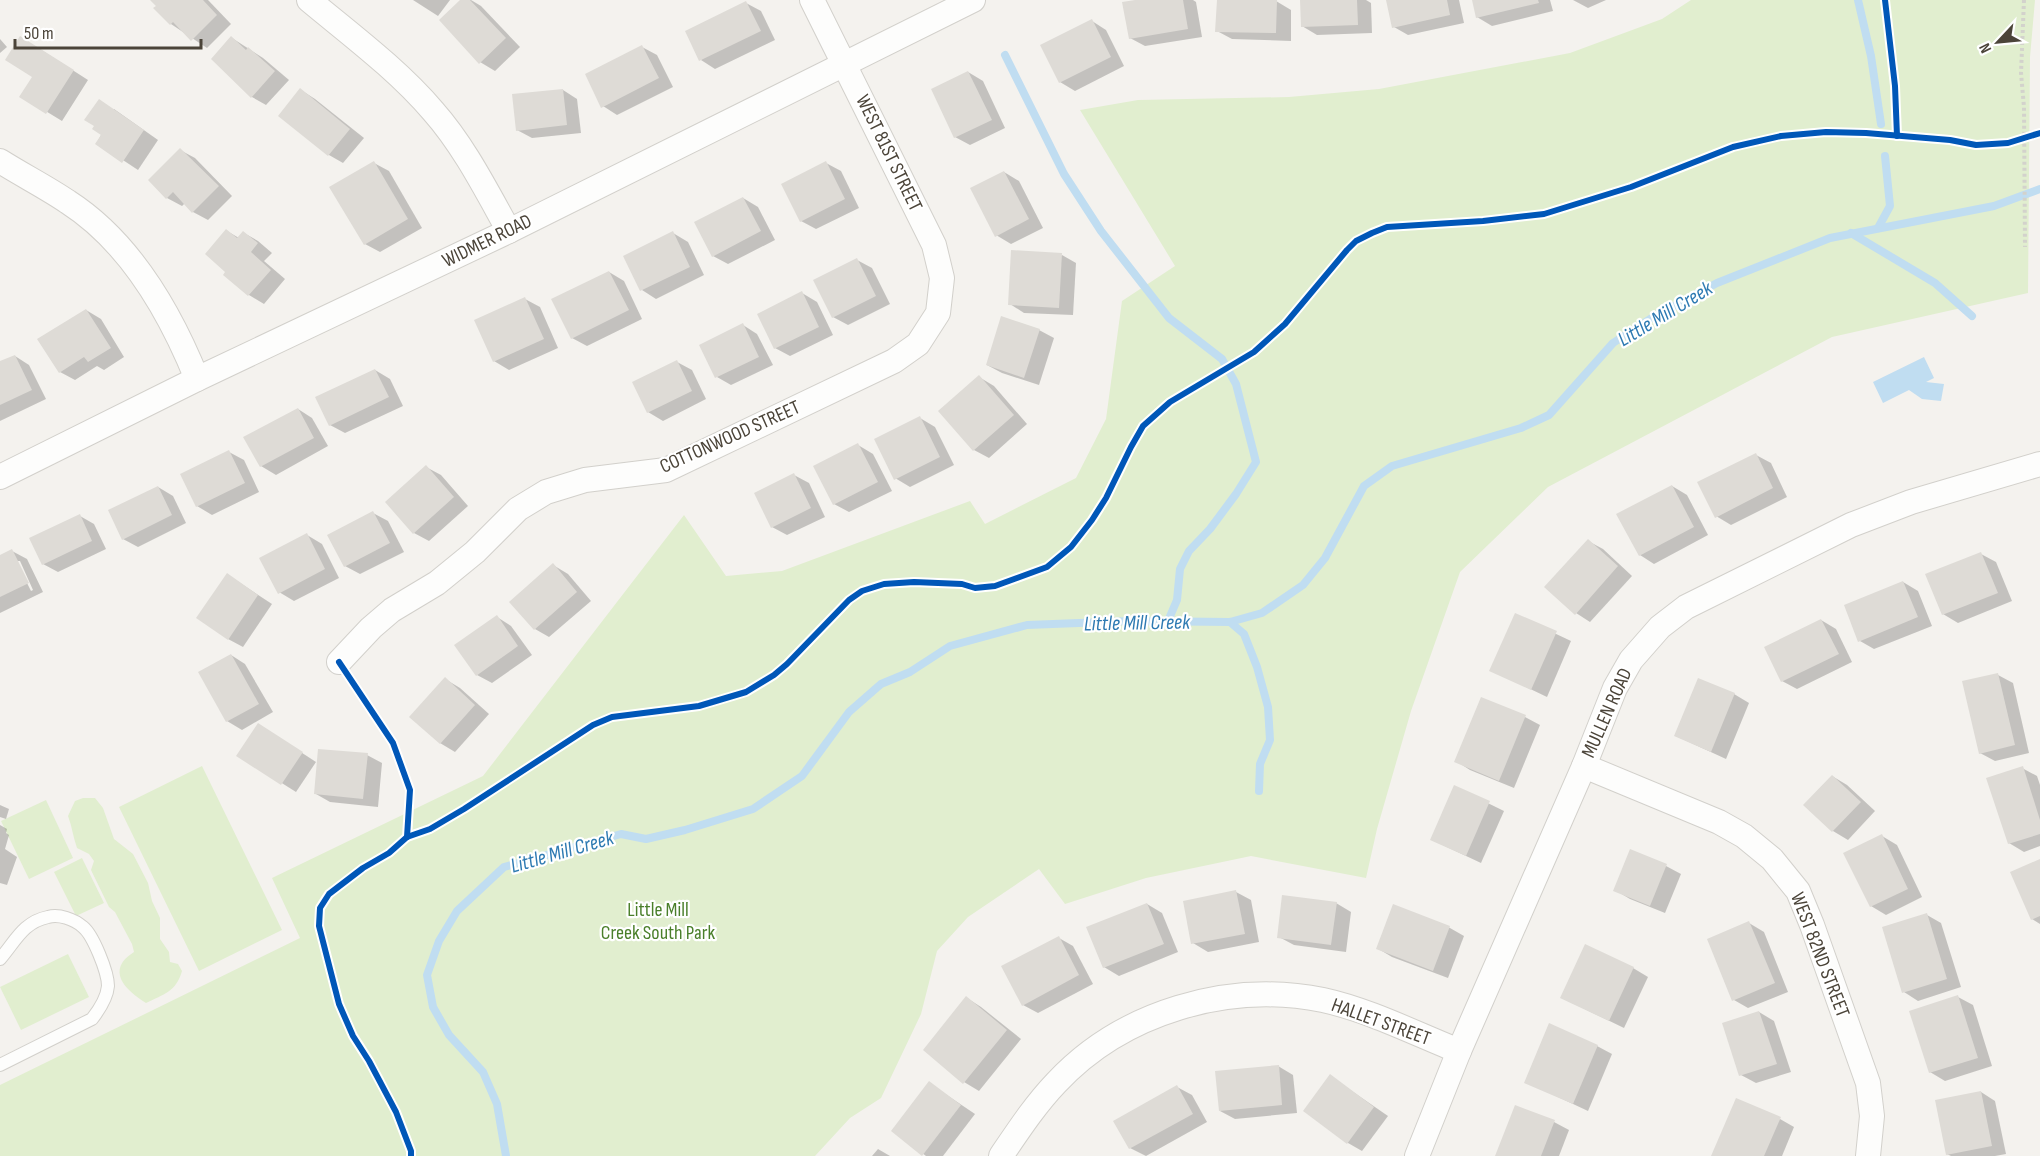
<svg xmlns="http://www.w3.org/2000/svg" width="2040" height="1156" viewBox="0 0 2040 1156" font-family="'Sofia Sans Condensed',sans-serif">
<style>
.green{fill:#e1eecf}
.water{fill:#c0ddf1}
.shadow{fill:#0003;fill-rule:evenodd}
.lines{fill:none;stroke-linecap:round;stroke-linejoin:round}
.stream{stroke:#c0ddf1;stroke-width:8}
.building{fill:#dedbd6}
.lane-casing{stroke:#d2d0cb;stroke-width:14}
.street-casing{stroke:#d2d0cb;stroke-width:26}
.path{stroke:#d3d2cc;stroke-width:4;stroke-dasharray:3 3;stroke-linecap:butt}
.lane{stroke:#fdfdfc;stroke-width:12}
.street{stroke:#fdfdfc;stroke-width:24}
.cycleway-casing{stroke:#fff;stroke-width:10}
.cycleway{stroke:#0057b8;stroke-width:6}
.labels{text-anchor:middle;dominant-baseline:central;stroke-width:4.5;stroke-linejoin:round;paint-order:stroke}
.street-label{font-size:20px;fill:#4b4439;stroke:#fff}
.park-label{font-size:20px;fill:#4a7f2a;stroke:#fff}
.water-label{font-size:21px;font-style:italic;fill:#2e7ab2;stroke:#fff}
</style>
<rect width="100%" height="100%" fill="#f4f2ee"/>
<g class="green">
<polygon points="1691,0 2035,0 2030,57 2028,293 1832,337 1548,487 1460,572 1411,711 1377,829 1366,878 1251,856 1146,878 1065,904 1039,869 968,917 937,951 921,1014 881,1098 850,1118 815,1156 0,1156 0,1085 300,938 272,878 483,776 684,515 726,576 782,571 970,501 985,524 1076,478 1106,419 1122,301 1175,266 1080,110 1138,100 1289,97 1379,89 1570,53 1662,19"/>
<polygon points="202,766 282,930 199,971 119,807"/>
<path d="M83,798H95L103,808L114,839L133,854L148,883L152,901L160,918V939L169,952L170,962L178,964L182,971C176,992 164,994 146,1003C125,990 105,970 134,952L132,944L115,912L109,907L91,870L94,861L89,854L77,848C73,837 72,826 68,816L75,801Z"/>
<polygon points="46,800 73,858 29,879 1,821"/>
<polygon points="82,858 104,903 76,916 54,872"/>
<polygon points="68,954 89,997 21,1030 0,987"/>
</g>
<polygon class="water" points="1924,357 1934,378 1926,382 1944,384 1941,401 1922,399 1909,390 1883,403 1873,382"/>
<g class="shadow">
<polygon points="152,0 208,0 231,24 207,48 171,24"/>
<polygon points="413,0 450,0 438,16"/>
<polygon points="463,0 471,0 481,6 520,47 495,71 480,62"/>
<polygon points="1144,0 1193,0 1196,2 1202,37 1145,46 1130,38"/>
<polygon points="1218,0 1276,1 1291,10 1291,41 1232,39 1217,31"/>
<polygon points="1301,0 1366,0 1371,3 1372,33 1317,35 1302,26"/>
<polygon points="1388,0 1459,0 1464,23 1408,35 1394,27"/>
<polygon points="1473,0 1550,0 1553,11 1492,26 1477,17"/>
<polygon points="1573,0 1606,0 1588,8"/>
<polygon points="746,3 761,11 775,40 715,69 701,60"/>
<polygon points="1092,21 1106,30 1124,66 1075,91 1060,82"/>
<polygon points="232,38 263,58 289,80 266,105 252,97"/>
<polygon points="0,39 7,47 0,53"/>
<polygon points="35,46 88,80 62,121 21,96 34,77"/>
<polygon points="642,47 657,55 673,87 617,115 603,106"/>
<polygon points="968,72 983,81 1005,128 970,145 955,137"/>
<polygon points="301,90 315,99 364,138 343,163 329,155"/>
<polygon points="563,90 577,99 581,133 532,138 517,130"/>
<polygon points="114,109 158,140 138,170 97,143"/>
<polygon points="180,150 195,158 232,196 208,220 193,212 185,203 182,206 167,198"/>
<polygon points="374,163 389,171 422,228 380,252 365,244"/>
<polygon points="826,163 841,171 859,208 816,229 801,221"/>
<polygon points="1004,172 1019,181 1043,228 1011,244 996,235"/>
<polygon points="743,198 758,207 775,240 728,264 713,256"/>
<polygon points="227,231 239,238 244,233 258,241 272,253 264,261 285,279 264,304 249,295 225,274"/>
<polygon points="673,233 688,242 704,275 656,299 642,290"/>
<polygon points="1062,255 1076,263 1073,315 1024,313 1010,304"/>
<polygon points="857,260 872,268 890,304 848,325 833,317"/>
<polygon points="609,272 624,281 642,319 587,346 572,338"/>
<polygon points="802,293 817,302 833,335 790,356 775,348"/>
<polygon points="525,299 540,307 558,348 509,370 494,361"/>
<polygon points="86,310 101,319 124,357 104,370 97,366 75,380 60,372"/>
<polygon points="743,325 757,334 773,365 731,385 717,377"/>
<polygon points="1039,330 1054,338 1039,385 1002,373 987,365"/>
<polygon points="15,356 29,365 46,399 0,421 0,363"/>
<polygon points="677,362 692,370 706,399 663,421 648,412"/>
<polygon points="375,370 390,379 403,406 345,433 330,425"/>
<polygon points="979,377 994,386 1027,424 989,458 974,450"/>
<polygon points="298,409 312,418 328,446 276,475 261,466"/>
<polygon points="920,418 935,427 954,465 910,487 895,478"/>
<polygon points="858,445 873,454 892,491 849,512 834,504"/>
<polygon points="229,452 244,460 259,492 212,515 197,506"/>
<polygon points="1756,455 1771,463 1787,497 1731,525 1716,516"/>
<polygon points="426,467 441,475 468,506 429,541 414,533"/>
<polygon points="794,475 809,483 825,517 787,535 772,527"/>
<polygon points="1672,486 1687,495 1708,535 1654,564 1640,555"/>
<polygon points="158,487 173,496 186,523 138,547 123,539"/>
<polygon points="373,513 388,521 404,552 360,574 345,566"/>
<polygon points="80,516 94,524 106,549 58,572 43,564"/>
<polygon points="307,535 322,544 339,578 294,601 279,592"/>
<polygon points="1588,541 1603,549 1632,576 1590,622 1576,613"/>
<path d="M12,551L27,559L43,592L0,613V557ZM16,561H20L33,590L31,591Z"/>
<polygon points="1981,554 1996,562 2012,601 1958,623 1943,614"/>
<polygon points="553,565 568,574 591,601 549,637 535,629"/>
<polygon points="228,575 272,604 243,647 228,639"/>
<polygon points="1903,582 1918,591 1932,626 1874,649 1860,641"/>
<polygon points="1516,615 1571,641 1547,697 1491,670"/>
<polygon points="497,617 511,626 532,655 492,683 477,675"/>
<polygon points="1821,620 1836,629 1852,662 1797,689 1782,681"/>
<polygon points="231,655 245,664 273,712 242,730 227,721"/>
<polygon points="1998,675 2013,683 2029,753 1995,761 1980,753"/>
<polygon points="445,679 460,688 489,714 455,752 440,743"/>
<polygon points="1734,694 1749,703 1726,759 1676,736"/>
<polygon points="1482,699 1525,717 1540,725 1514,788 1470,770 1456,761"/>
<polygon points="273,734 316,762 296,792 239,756"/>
<polygon points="367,755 382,763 378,807 330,802 316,794"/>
<polygon points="2022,768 2037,776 2040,785 2040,846 2024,852 2009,843"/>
<polygon points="1832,776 1847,785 1875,811 1848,840 1833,831 1805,804"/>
<polygon points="1455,787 1504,811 1481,863 1432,840"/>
<polygon points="0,805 9,809 6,819 0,817"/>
<polygon points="0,825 7,829 6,833 9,835 5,849 17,857 7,885 0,883"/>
<polygon points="1882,836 1897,845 1922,897 1886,915 1871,906"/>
<polygon points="2040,860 2040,924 2032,919"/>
<polygon points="1666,866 1681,874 1665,913 1630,899 1615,890"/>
<polygon points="1236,892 1251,900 1259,942 1208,952 1193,943"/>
<polygon points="1336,903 1351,912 1346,952 1294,945 1279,937"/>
<polygon points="1147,904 1162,913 1178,952 1119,976 1104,967"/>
<polygon points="1394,906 1450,928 1464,936 1448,978 1392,957 1377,948"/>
<polygon points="1927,915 1941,923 1961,987 1918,1001 1904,992"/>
<polygon points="1749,923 1764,932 1788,992 1748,1008 1734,1000"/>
<polygon points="1059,938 1073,946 1093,984 1038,1013 1023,1005"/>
<polygon points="1633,968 1648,977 1624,1028 1562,998"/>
<polygon points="1958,997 1973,1005 1992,1066 1945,1081 1930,1072"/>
<polygon points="967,998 981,1007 1021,1039 979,1091 964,1082"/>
<polygon points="1759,1012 1774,1021 1791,1072 1756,1083 1741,1075"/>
<polygon points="1597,1046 1612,1054 1588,1111 1526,1082"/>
<polygon points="1278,1066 1293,1075 1297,1113 1235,1119 1220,1111"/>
<polygon points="1330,1076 1388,1116 1362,1151 1348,1143"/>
<polygon points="929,1083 975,1114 943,1156 926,1156 893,1131"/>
<polygon points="1177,1087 1192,1095 1207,1122 1146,1156 1130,1148"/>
<polygon points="1981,1092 1995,1101 2006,1154 1995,1156 1951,1156 1947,1154"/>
<polygon points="1780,1119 1794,1127 1782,1156 1713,1156"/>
<polygon points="1554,1122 1569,1130 1559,1156 1497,1156"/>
<polygon points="878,1149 890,1156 872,1156"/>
</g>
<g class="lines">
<g class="stream">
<polyline points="1858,0 1871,56 1881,124"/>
<polyline points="1005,55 1064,174 1101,231 1169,318 1222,359 1236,384 1256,462 1236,494 1210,529 1189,551 1180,569 1177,600 1168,621"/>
<polyline points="1878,228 1890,206 1885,156"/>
<polyline points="1851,233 1935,283 1972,316"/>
<polyline points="1230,622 1244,634 1257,667 1268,707 1270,740 1260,764 1259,791"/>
<polyline points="506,1156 497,1104 483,1072 449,1035 433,1007 427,975 439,941 457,911 504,867 621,834 646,839 685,830 753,809 802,776 849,712 881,684 910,672 950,646 1027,625 1131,621 1230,622 1262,613 1303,585 1325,558 1364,486 1392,466 1521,428 1549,415 1613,343 1650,319 1717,283 1830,238 1994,206 2040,189"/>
</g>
</g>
<g class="building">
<polygon points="150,0 203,0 217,15 191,41 173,22 170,25 153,8 156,6"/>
<polygon points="460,0 470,0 506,38 479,64 439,20"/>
<polygon points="1135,0 1183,0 1188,29 1129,39 1122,2"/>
<polygon points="1217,0 1277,0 1276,33 1215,32"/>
<polygon points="1300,0 1357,0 1358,25 1301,27"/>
<polygon points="1386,0 1447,0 1450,15 1392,28"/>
<polygon points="1472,0 1538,0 1539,3 1476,18"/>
<polygon points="746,1 761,31 699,61 685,31"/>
<polygon points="1092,19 1111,57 1059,83 1040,45"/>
<polygon points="20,36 74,70 46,114 19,97 32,77 5,60"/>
<polygon points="231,36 246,50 248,47 275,71 251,98 211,59"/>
<polygon points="642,45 659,78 601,108 585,74"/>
<polygon points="968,71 992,120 954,138 931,89"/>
<polygon points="300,88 350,129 328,156 278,116"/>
<polygon points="563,89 567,125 516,131 512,94"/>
<polygon points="99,99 144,130 122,163 95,144 101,135 92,129 94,126 84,120"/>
<polygon points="180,148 219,186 192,213 173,192 166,199 148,180"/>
<polygon points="374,161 408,219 364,245 329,187"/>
<polygon points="826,161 845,199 800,222 781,184"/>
<polygon points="1004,171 1029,219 995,237 970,188"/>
<polygon points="743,197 761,231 712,257 694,222"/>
<polygon points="226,229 237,238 243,231 258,243 251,252 271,270 248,296 223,275 225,272 205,254"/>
<polygon points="673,231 690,267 640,291 623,256"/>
<polygon points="1011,250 1062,253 1059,308 1008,305"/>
<polygon points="857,258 876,296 832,318 813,280"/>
<polygon points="609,271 629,310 571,339 551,299"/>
<polygon points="802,291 819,327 774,349 757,314"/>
<polygon points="525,297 544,339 493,362 474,320"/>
<polygon points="86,309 111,348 88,362 84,357 59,373 37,339"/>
<polygon points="1001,316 1040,329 1024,378 986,365"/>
<polygon points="743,323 759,357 715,378 699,345"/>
<polygon points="15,355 32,390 0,405 0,361"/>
<polygon points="677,360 692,391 647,413 632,382"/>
<polygon points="375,369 389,397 329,426 315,397"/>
<polygon points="979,375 1014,415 973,451 938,411"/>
<polygon points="298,408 314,438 260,467 243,437"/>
<polygon points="920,416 940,457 894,480 874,439"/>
<polygon points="858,443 878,482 833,505 813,466"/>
<polygon points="229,450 245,483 196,507 180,474"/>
<polygon points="1756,453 1773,488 1715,518 1697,482"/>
<polygon points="426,465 454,497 413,534 385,502"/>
<polygon points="794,473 811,508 771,528 754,493"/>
<polygon points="1672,485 1694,527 1639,556 1616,514"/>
<polygon points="158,486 172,515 122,540 108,510"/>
<polygon points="373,511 390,543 344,567 327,535"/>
<polygon points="80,514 92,541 42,565 29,538"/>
<polygon points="307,533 325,569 278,594 259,558"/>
<polygon points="1588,539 1618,566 1575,615 1544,587"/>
<polygon points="12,549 29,583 0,597 0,555"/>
<polygon points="1981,552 1998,593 1942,615 1925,574"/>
<polygon points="553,563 577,592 534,630 509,602"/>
<polygon points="227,573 258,595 228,640 196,618"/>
<polygon points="1903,581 1918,617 1858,642 1844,605"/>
<polygon points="1515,613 1557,631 1531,690 1489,671"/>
<polygon points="497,615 518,646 476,676 454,645"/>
<polygon points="1821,619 1839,654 1781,682 1764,647"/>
<polygon points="231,654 259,704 226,722 198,672"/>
<polygon points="1998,673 2015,745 1979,754 1962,681"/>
<polygon points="445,677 475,705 440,744 409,717"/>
<polygon points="1698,678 1735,693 1711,752 1674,736"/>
<polygon points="1481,697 1526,715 1499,781 1454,762"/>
<polygon points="258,723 303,752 281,785 236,756"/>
<polygon points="318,749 368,753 363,799 314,794"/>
<polygon points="2023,766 2040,820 2040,834 2008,844 1986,778"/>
<polygon points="1832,775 1861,802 1832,832 1803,805"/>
<polygon points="1454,785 1490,801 1466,856 1430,840"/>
<polygon points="1882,834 1908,889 1870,907 1843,853"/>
<polygon points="1630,849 1667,864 1650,906 1613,891"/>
<polygon points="2040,859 2040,916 2031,920 2010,872"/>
<polygon points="1236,890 1245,934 1191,944 1183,901"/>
<polygon points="1282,895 1337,902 1331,945 1277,938"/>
<polygon points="1147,903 1164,944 1103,968 1086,927"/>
<polygon points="1393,904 1450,926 1433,971 1376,949"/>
<polygon points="1927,913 1947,979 1902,993 1882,927"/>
<polygon points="1749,921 1775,983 1732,1001 1707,939"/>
<polygon points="1059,936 1079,975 1022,1006 1001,966"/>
<polygon points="1585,944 1634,967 1609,1021 1560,998"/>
<polygon points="1958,995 1978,1058 1929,1073 1909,1011"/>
<polygon points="966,996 1007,1030 963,1084 923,1050"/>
<polygon points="1759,1011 1777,1064 1739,1076 1722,1023"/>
<polygon points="1549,1023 1598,1045 1573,1104 1524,1083"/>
<polygon points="1279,1065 1282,1105 1219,1111 1215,1071"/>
<polygon points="1330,1074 1374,1107 1347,1144 1303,1111"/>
<polygon points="929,1081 961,1105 922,1156 891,1131"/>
<polygon points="1177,1085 1193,1114 1129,1149 1113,1121"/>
<polygon points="1981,1091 1992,1146 1946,1155 1935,1100"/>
<polygon points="1736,1098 1781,1117 1764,1156 1711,1156"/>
<polygon points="1515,1105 1555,1120 1541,1156 1495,1156"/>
</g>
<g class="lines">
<g class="lane-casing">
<path id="lane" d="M0,959C15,942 23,922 48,917C59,914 74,919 83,927C93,935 108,972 108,986C107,998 99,1010 92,1019L0,1065"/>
</g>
<g class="street-casing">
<g id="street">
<path d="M309,0C351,35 397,69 433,111C464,146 486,190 509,231"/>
<path d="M0,161C22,175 46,187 68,202C130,242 170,312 197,379"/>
<polyline points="0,477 197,379 509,231 973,0"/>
<polyline points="339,662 371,628 392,610 437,583 475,552 518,509 546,492 585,480 666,470 894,361 918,344 938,313 942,278 934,245 812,0"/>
<polyline points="1584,766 1719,822 1744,836 1772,859 1798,891 1812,925 1868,1083 1872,1116 1868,1156"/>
<path d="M1001,1156C1018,1131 1035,1105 1056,1083C1122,1012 1228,981 1323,1000C1369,1010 1416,1034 1459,1051"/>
<polyline points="1417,1156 1459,1051 1584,766 1615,688 1631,660 1660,627 1686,607 1851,525 1911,502 2040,464"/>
</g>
</g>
<polyline class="path" points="2024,0 2021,73 2024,107 2025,247"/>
<use href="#lane" class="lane"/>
<use href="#street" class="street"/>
<g class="cycleway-casing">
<g id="cycleway">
<polyline points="1885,0 1895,86 1897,136"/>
<polyline points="339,662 393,743 410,790 407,837"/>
<polyline points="411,1156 411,1151 396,1112 369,1061 353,1036 339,1004 319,926 320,908 329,894 363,868 389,853 407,837 430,829 464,809 593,725 612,717 699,706 746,692 774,675 787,664 849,600 862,591 884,584 914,582 962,584 975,588 995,586 1047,567 1071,547 1092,520 1106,498 1131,447 1143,426 1170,402 1254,352 1285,324 1347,250 1356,241 1372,233 1387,227 1483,221 1544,214 1631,187 1733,147 1781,136 1826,132 1866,133 1950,140 1976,145 2008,143 2040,133"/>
</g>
</g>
<use href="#cycleway" class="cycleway"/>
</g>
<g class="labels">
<g class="street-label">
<text transform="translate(889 153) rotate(64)">WEST 81ST STREET</text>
<text transform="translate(487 241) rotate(-26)">WIDMER ROAD</text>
<text transform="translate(730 437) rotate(-24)">COTTONWOOD STREET</text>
<text transform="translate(1607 713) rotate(-66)">MULLEN ROAD</text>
<text transform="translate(1820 955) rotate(69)">WEST 82ND STREET</text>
<text transform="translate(1381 1022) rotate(20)">HALLET STREET</text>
</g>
<g class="park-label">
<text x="658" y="910">Little Mill<tspan x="658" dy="23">Creek South Park</tspan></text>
</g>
<g class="water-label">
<text transform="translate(1665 314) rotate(-31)">Little Mill Creek</text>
<text transform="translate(1137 623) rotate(-1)">Little Mill Creek</text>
<text transform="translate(562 852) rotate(-16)">Little Mill Creek</text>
</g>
</g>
<g transform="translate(1998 42) rotate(244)" stroke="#ffffff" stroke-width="4.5" paint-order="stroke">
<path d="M0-4.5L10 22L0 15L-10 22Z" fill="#4b4439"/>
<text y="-9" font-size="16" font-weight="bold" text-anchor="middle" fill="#4b4439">N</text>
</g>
<path d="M15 39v9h186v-9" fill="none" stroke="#4b4439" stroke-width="3"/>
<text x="24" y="39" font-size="18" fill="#4b4439" stroke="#ffffff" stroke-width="4.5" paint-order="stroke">50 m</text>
</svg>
